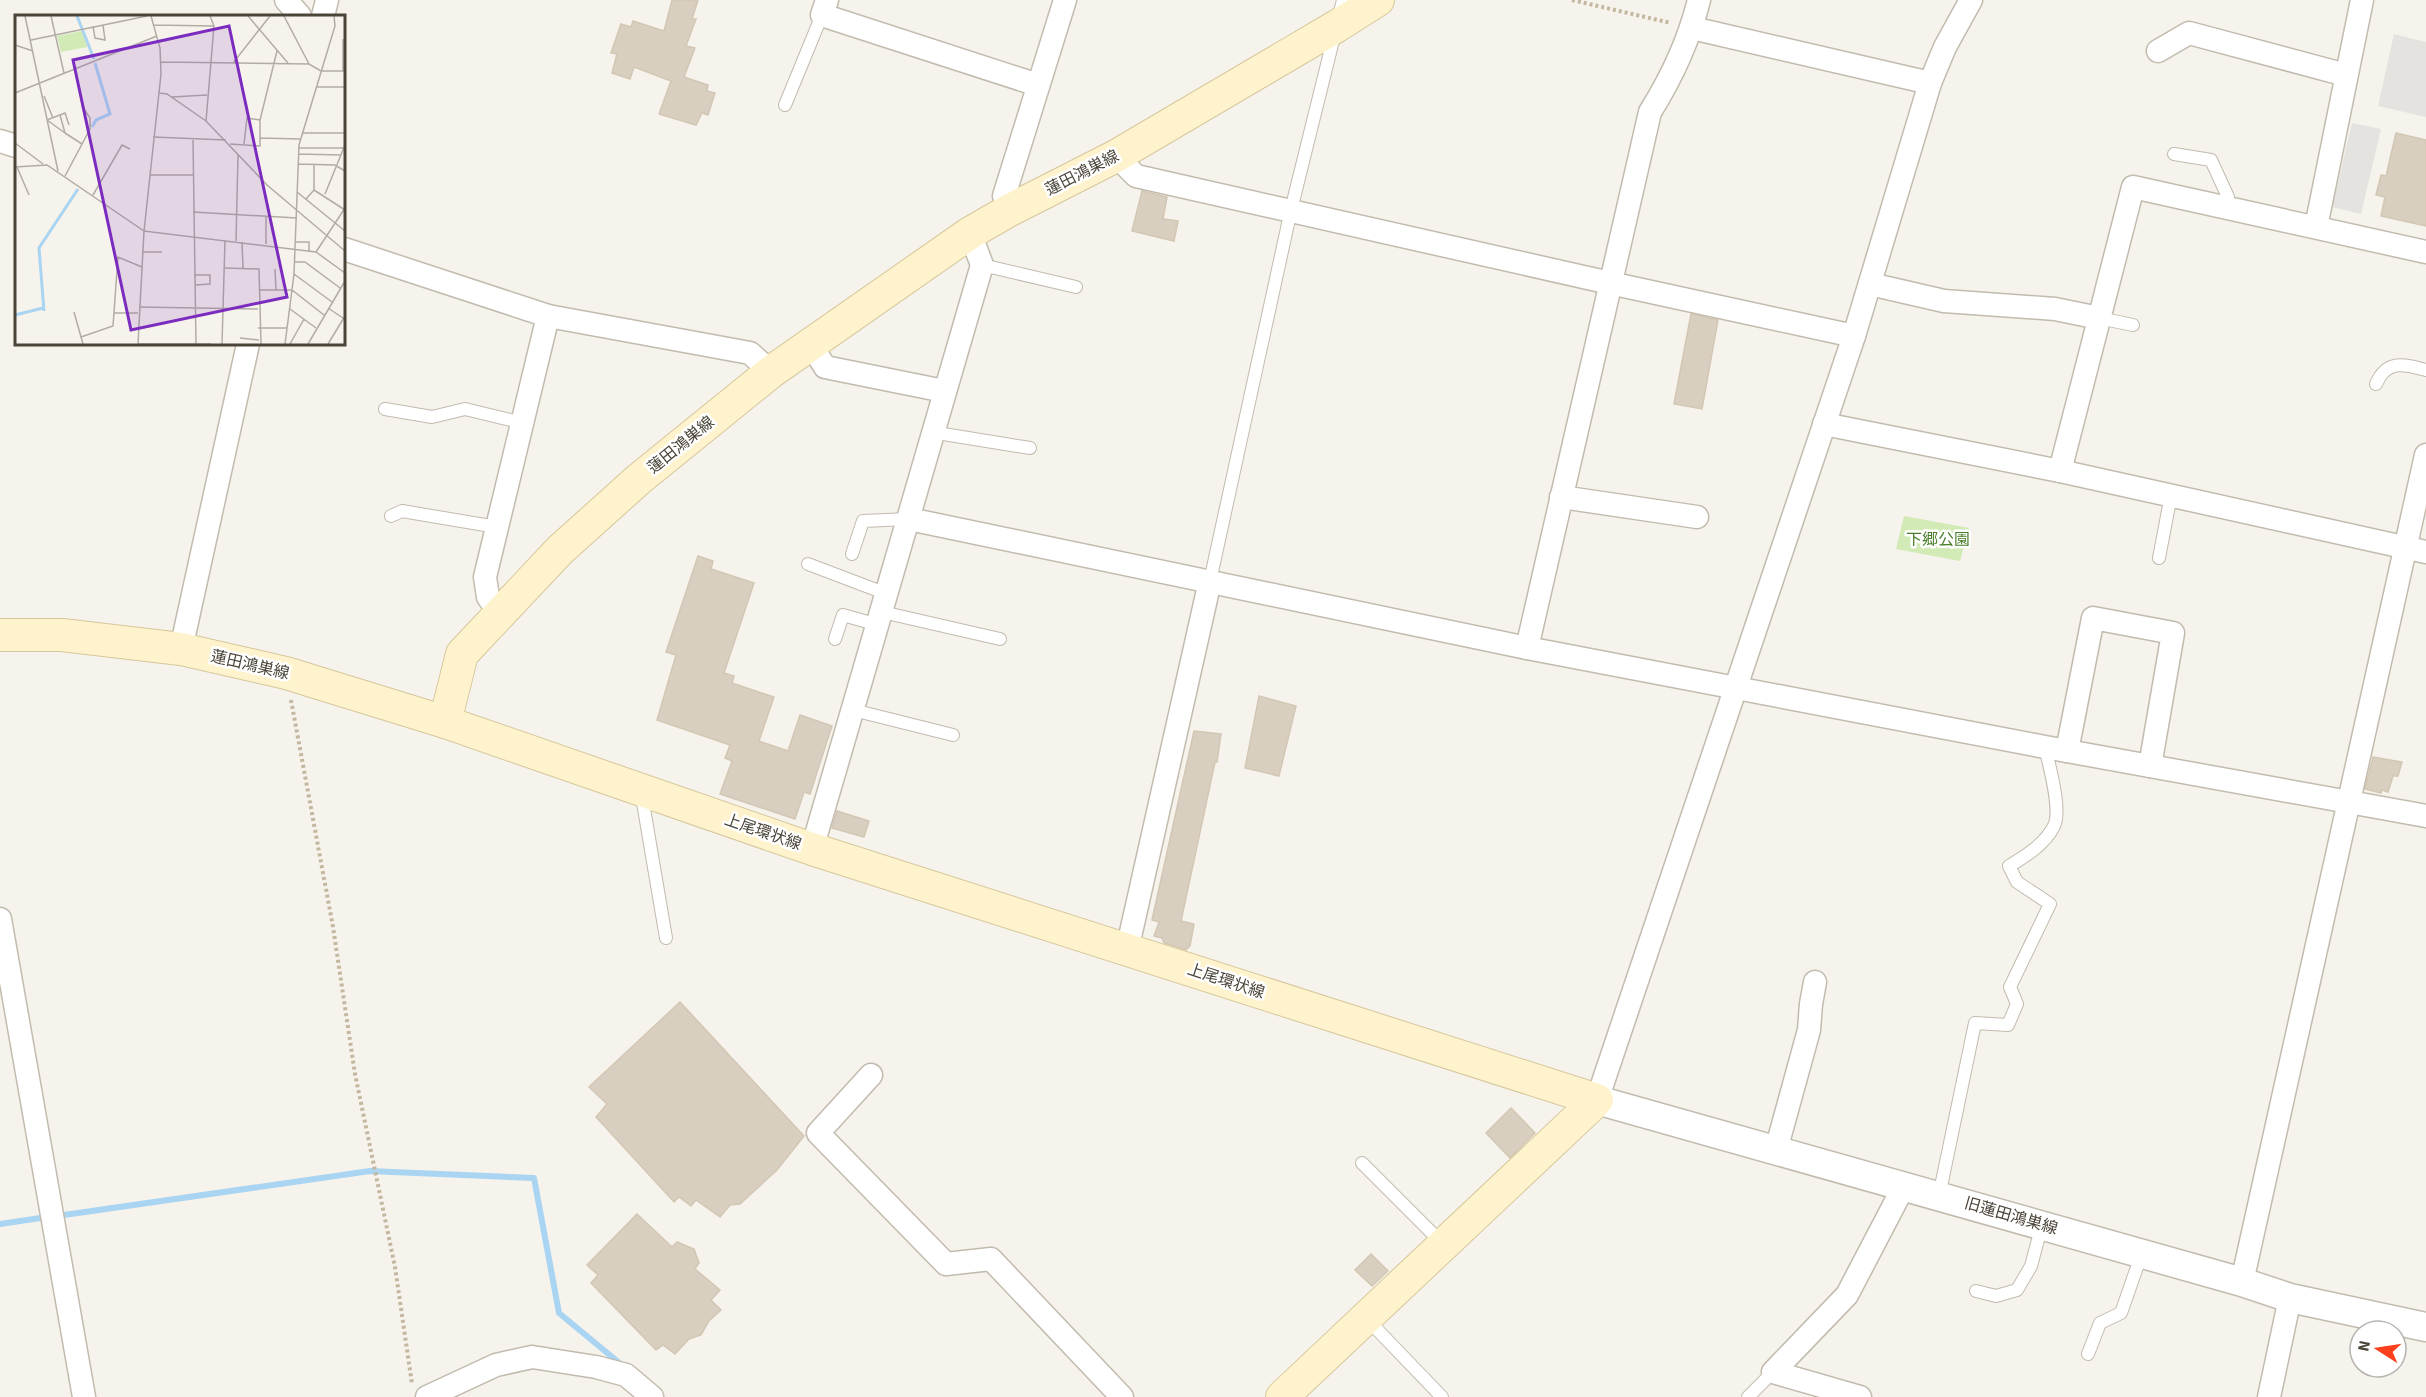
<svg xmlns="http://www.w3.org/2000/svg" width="2426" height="1397" viewBox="0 0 2426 1397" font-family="'Source Sans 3','Noto Sans JP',sans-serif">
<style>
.green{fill:#d2eab5}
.parking{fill:#e5e3e0}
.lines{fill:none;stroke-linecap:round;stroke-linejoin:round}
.stream{stroke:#a9d4f2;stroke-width:6}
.building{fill:#d8cfc1;stroke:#d3c7b4;stroke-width:1.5}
.service-casing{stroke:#c2bbae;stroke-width:14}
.minor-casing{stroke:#c2bbae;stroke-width:25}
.tertiary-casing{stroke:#c2bbae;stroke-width:31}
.secondary-casing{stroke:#d6c79b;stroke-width:34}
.path{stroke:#c4b79f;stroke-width:4;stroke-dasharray:3 3;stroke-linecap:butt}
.service{stroke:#fff;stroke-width:12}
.minor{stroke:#fff;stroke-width:22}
.tertiary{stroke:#fff;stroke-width:28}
.secondary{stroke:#fff3cd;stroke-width:32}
.labels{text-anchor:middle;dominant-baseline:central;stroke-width:5;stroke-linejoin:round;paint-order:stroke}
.street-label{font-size:16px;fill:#4b4439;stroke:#fff}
.park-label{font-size:16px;fill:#4a7f2a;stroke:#fff}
.inset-river{fill:none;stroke:#a9d4f2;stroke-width:3}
.inset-road{fill:none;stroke:#b2ada4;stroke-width:1.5}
.view{fill:#7b2cbf;fill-opacity:0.15;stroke:#7b2cbf;stroke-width:3}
.inset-edge{fill:none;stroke:#4b4439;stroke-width:3}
</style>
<rect width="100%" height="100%" fill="#f6f3ec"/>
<polygon class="green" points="1904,516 1969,528 1960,561 1896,549"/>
<g class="parking">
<polygon points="2394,34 2426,42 2426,117 2378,106"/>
<polygon points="2352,123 2381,129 2361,214 2332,207"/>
</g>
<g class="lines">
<g class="stream">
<polyline points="57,1216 370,1171 534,1178 559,1313 623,1366"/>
<polyline points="0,1224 47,1217"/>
</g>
</g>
<g class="building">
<polygon points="672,0 698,0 692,19 696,19 686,46 695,48 684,77 708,85 707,91 715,93 708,115 702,113 696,125 659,114 671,81 634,67 630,79 612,73 617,54 611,53 621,24 631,27 633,21 664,31"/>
<polygon points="2396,133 2426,140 2426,226 2381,216 2385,197 2376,195 2381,175 2386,176"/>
<polygon points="1142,191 1167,197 1163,219 1178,221 1174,241 1132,231"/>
<polygon points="1691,314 1718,320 1702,409 1674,404"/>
<polygon points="698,556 713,561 711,569 754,583 724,673 734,676 732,683 774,697 759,741 788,751 800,715 832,726 810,794 804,792 795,819 720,794 732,761 725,758 730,745 657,720 676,655 666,652"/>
<polygon points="1259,696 1296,706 1279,776 1245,768"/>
<polygon points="1194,731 1221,734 1217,762 1215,762 1181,921 1194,924 1190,946 1186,950 1164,943 1162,938 1154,936 1159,922 1152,920"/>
<polygon points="2373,757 2402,762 2398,776 2393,776 2388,792 2382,790 2381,793 2365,789"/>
<polygon points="837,811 869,821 864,837 832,828"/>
<polygon points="680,1002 804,1136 777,1170 740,1204 730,1205 720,1217 696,1200 691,1206 679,1197 674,1202 596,1117 607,1104 589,1087"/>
<polygon points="1511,1108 1535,1133 1510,1158 1486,1133"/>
<polygon points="637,1214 672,1247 677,1242 694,1249 699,1263 695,1269 720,1290 711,1300 721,1310 709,1321 701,1335 689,1339 675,1354 663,1345 656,1350 591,1283 598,1275 587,1265"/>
<polygon points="1371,1254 1388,1271 1372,1286 1355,1270"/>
</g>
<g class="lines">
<g class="service-casing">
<g id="service">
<polyline points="785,105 822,15"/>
<polyline points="2174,154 2211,160 2228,197 2225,207"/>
<polyline points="982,265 1076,287"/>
<polyline points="2099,318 2133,325"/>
<path d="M2376,384C2387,359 2404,364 2426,370"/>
<polyline points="385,409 432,417 465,409 523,423"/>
<polyline points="931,432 1030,448"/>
<polyline points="391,516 402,511 497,527"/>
<polyline points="852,554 863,521 909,519"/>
<polyline points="2159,558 2171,495"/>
<polyline points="808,564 887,594"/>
<polyline points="1210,581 1291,210 1343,0"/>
<polyline points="882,612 1000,639"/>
<polyline points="835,639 843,615 878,625"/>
<polyline points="853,710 953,735"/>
<polyline points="641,791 666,938"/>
<polyline points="1362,1163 1443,1244"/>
<path d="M1939,1196L1975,1023L2008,1025L2017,1004L2010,987L2050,904L2017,882L2009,866C2026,856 2045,844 2054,826C2062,810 2049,765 2045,747"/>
<polyline points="1976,1291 1996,1296 2017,1290 2031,1266 2042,1225"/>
<polyline points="1366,1318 1442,1397"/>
<polyline points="2088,1354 2100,1323 2121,1313 2142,1253"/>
<polyline points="1748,1397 1773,1372"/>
</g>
</g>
<g class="minor-casing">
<g id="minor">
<polyline points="286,0 300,16"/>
<polyline points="827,0 822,15 1038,85"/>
<polyline points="323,16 327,0"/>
<polyline points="1692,28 1930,83"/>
<polyline points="2158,51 2189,33 2346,75"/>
<polyline points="0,141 16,146"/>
<polyline points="1116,156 1136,176 1610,283 1854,336"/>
<polyline points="1010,210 1004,196 1065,0"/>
<polyline points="2316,227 2362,0"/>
<polyline points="344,249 548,316 750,353 771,372"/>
<polyline points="1870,284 1944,301 2055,309 2099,318"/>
<polyline points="810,343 825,367 944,391"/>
<polyline points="1824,424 2060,471 2426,552"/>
<polyline points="2060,471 2133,187 2426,252"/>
<polyline points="1561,497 1697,517"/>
<polyline points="909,519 1527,648 2045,747 2426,816"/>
<polyline points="501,614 488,597 485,577 548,316"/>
<path d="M1527,648L1650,112C1672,77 1689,40 1699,0"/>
<polyline points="181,649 248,344"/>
<polyline points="2067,751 2093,618 2173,633 2150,766"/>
<polyline points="812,849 982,265 970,233"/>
<polyline points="0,919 84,1397"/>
<polyline points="1127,950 1210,581"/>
<polyline points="871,1075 818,1133 946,1264 991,1259 1122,1397"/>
<polyline points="1597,1100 1854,336 1930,83 1945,47 1971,0"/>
<polyline points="1776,1150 1809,1030 1811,1004 1815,982"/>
<polyline points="2242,1282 2426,455"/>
<polyline points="427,1397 496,1365 532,1357 596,1367 626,1375 652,1397"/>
<polyline points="1860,1397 1773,1372 1847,1295 1904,1186"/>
<polyline points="2269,1397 2290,1298"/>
</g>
</g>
<g class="tertiary-casing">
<polyline id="tertiary" points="1597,1100 2242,1282 2290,1298 2426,1327"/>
</g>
<g class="secondary-casing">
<g id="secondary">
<polyline points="0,635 62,635 181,649 286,673 445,722 812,849 1597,1100 1282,1397"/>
<polyline points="445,722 462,654 560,550 639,479 771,372 970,233 1010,210 1116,156 1337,26 1378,0"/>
</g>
</g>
<g class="path">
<polyline points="1572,0 1671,23"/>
<polyline points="291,700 333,927 355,1074 395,1267 412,1384"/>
</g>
<use href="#service" class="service"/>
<use href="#minor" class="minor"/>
<use href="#tertiary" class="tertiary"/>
<use href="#secondary" class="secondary"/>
</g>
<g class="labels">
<g class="street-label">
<text transform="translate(1082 173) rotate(-27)">蓮田鴻巣線</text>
<text transform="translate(681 445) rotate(-39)">蓮田鴻巣線</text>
<text transform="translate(250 665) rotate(13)">蓮田鴻巣線</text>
<text transform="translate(763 832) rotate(19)">上尾環状線</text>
<text transform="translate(1226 981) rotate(18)">上尾環状線</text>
<text transform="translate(2011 1216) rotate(16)">旧蓮田鴻巣線</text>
</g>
<g class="park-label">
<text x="1938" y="540">下郷公園</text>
</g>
</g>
<g transform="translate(15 15)">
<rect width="330" height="330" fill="#f6f3ec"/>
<path d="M67,16L72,32L46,37L42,21Z" fill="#d2eab5"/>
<path class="inset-river" d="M62,1L79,44M77,112L81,105L95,99L80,48M29,296L24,233L63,174M0,300L28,293"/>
<path class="inset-road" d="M10,1L43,156M36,1L49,58M233,1L273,48M269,1L294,49M139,10L199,11M78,11L80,23L90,25L88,10M328,24V56M16,25L132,1M0,30L18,36M146,47L294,49L306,56H330M218,48L255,1M302,72H330M0,78L142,21M144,78L152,79L191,106L252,170L330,236M29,81L38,103M157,82L192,80M32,105L50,118L45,100M32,105L50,98L54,110M191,106L199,11L195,1M50,118L67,129M287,118H330M138,122L211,125M245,123L285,124M178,125L181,329M0,128L28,149M215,129L245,131V105L262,36M229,129L232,103L245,105M284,133H329M283,139L326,140M283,149L320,150L330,156M0,152L32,150L129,216L146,59L145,33L136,1M2,152L14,180M135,160H178M50,161L75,114V103L67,91M299,175L330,195M282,177L330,216M310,179L330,130M78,180L107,130L115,134M291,184L299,175V149M178,197L282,203M221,226L223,140M227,227L228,253M281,227H294V237M251,229V201M128,237H147M301,237L330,193M280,247H290L325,273M210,253L244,254L246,329M260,254L261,275M279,259L317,287M179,260H195V269L180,270M244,275H277L309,300M124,292L243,294M313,293L328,303M275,294L301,313M59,297L66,322M99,298H123M243,313H272M225,323L244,325M68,329L66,322L98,311L103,242L127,252M123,329L129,216L301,237L330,258M123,329H196M207,329L210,225M270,329L279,259L284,130L320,11L319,1M275,329L289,304M293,329L330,266M313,329L330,301"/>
<path class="view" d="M214,11L272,282L116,315L58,45Z"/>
<rect width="330" height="330" class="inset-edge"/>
</g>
<g transform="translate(2378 1349) rotate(282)"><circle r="28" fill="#ffffff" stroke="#b7b4b0" stroke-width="1.5"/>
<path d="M0-4.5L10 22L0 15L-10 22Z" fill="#fc3f1d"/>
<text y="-9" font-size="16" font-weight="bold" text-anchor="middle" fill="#4b4439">N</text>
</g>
</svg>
